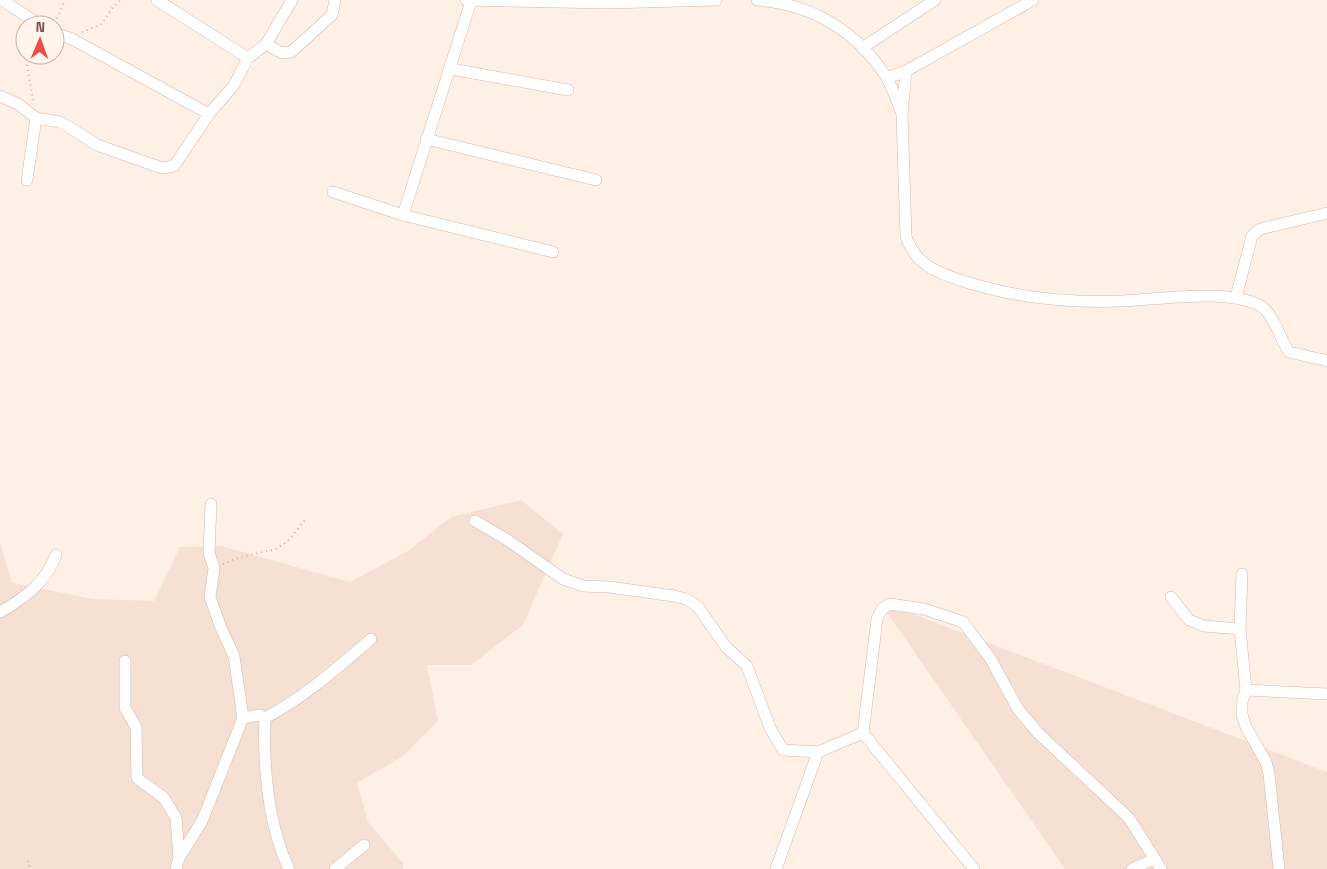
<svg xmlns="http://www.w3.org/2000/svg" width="1327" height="869" viewBox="0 0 1327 869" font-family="'Space Grotesk',sans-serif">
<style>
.residential{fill:#f6e0d3}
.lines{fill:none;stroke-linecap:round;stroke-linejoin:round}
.street-casing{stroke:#d3b8ad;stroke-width:12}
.path{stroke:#daab9e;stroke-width:2;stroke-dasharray:1 4;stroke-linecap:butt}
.street{stroke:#fff;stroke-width:11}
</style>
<rect width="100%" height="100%" fill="#fef0e5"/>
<g class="residential">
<polygon points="521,500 563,534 523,625 471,665 427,665 438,721 403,756 357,783 368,822 403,863 403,869 0,869 0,542 12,583 93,599 154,601 180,547 221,546 350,582 408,551 451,517"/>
<polygon points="879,601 1327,772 1327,869 1065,869"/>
</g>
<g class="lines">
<g class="street-casing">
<g id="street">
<polyline points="2,0 40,25"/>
<polyline points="157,0 248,58"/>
<polyline points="466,0 608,3 716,0"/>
<path d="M757,0C812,4 857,31 887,78C893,88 897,102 902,113"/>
<polyline points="55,33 72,39 209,114"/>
<polyline points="266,44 282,53 291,52 332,15 335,0"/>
<polyline points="862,48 935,0"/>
<polyline points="451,69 568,90"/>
<path d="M906,71L902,114L906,237C916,266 939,273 966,282C1017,298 1067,303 1120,301C1159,300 1224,288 1259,305C1274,313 1280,339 1289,352L1327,361"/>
<polyline points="887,78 906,71 1033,0"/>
<polyline points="0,96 18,104 36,118 59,122 69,127 97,145 162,168 174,166 209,114 234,85 248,58 266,44 292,0"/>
<polyline points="426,139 596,180"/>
<polyline points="27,180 36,118"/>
<polyline points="333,192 403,215 471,1"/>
<polyline points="403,215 553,252"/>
<polyline points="1236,297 1252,236 1260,229 1327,213"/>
<polyline points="475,521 506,539 563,579 583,586 609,587 674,596 687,599 698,607 726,647 747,666 770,728 783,750 818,752 863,733"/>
<polyline points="1242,574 1240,629 1246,690 1242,701 1242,715 1246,727 1266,762 1269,774 1279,869"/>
<polyline points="1171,597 1189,620 1204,626 1240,629"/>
<path d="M0,612C25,598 46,582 56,555"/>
<polyline points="125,661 125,708 136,727 137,778 164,798 176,818 179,858"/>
<polyline points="1246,690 1327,694"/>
<polyline points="243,718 260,715 265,718"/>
<path d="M265,718C263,766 268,825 289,869"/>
<path d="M265,718C305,697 337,668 371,639"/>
<polyline points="176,869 179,858 202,821 243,718 234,656 221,628 210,597 214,568 209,553 211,504"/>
<polyline points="335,869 364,845"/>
<polyline points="776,869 818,752"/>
<polyline points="974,869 863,733 877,619 882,609 890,604 924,609 963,622 990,658 1018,709 1038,733 1129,818 1161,869"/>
<polyline points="1132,869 1154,859"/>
</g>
</g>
<g class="path">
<polyline points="55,23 65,0"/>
<polyline points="82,32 102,24 113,7 121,0"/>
<polyline points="28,55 27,66 33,100"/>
<polyline points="223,564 241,557 276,549 288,541 305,520"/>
<polyline points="28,861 30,869"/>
</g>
<use href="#street" class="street"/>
</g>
<g transform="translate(40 40) rotate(2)"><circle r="24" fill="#fff5ed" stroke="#c9b3ab"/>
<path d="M0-4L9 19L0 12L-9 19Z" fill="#ee4c44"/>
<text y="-8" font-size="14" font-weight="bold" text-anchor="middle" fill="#795148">N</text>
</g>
</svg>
